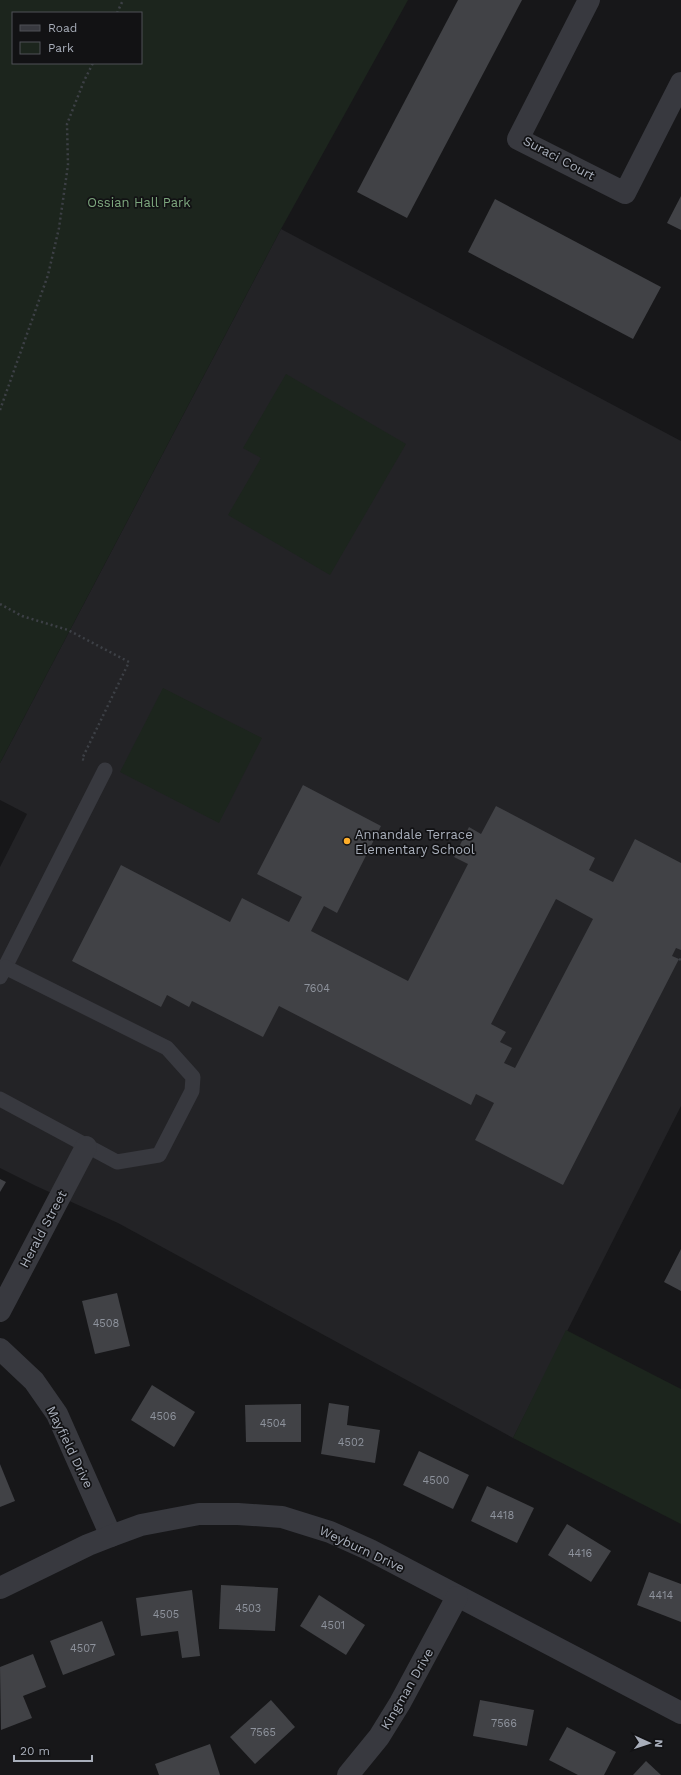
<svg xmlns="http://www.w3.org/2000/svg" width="681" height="1775" viewBox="0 0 681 1775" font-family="'Work Sans',sans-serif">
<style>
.built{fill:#232326}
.green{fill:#1c251d;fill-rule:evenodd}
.building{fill:#414246;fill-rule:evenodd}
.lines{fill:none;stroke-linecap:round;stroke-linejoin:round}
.path{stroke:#3d4046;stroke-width:2.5;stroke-dasharray:2 3;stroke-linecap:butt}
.service{stroke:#38393f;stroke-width:15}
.minor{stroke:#38393f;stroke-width:22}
.poi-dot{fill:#ffae29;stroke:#121214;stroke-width:1.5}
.labels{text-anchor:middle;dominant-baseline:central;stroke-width:3.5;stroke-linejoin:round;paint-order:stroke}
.number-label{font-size:11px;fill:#8e939d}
.street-label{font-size:13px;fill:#a8aeba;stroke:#121214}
.park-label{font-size:13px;fill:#7da77e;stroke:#121214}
.poi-label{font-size:13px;fill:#a8aeba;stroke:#121214;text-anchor:start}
</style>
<rect width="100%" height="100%" fill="#171719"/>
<polygon class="built" points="281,229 681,441 681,1106 513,1438 118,1223 36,1186 0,1168 0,867 27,814 0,800 0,763"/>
<g class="green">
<path d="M0,0H408L281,229L0,763ZM13,13H141V63H13Z"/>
<polygon points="286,374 406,444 330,575 228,515 261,458 243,448"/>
<polygon points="163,688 262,738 219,823 120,772"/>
<polygon points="566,1330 681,1389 681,1524 513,1438"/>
</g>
<g class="building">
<polygon points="458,0 522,0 407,218 357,192"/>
<polygon points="681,196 681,230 667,223"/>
<polygon points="495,199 661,287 633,339 468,252"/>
<path d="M303,785L381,826L337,913L324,906L311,931L408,981L468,864L454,857L469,827L481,834L496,806L595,858L589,870L613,882L635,839L681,863V950L676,948L672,956L679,959L563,1185L475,1140L494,1103L476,1094L471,1105L279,1006L263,1037L192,1001L189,1007L167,995L161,1007L72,961L121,865L230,922L242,898L289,922L302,897L257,874ZM556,899L593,919L515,1068L504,1063L512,1048L500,1042L506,1032L491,1024Z"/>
<polygon points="0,1179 6,1182 0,1192"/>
<polygon points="681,1249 681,1291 664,1282"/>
<polygon points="117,1293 130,1346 95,1354 82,1301"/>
<polygon points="152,1385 195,1412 174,1447 131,1420"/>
<polygon points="329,1403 349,1406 347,1425 380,1430 375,1463 321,1454"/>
<polygon points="301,1404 301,1442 246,1442 245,1405"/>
<polygon points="419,1451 469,1475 453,1509 403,1485"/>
<polygon points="0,1464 15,1501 0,1507"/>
<polygon points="487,1486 534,1508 517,1543 471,1521"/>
<polygon points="567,1524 611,1551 591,1582 548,1555"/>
<polygon points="649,1572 681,1584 681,1622 637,1605"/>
<polygon points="221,1585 278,1588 275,1631 219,1629"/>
<polygon points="192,1590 200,1656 182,1658 178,1631 141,1636 136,1598"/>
<polygon points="319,1595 365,1625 346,1655 300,1626"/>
<polygon points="102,1621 115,1655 63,1675 50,1641"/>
<polygon points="33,1654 46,1687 23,1696 32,1718 1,1730 0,1667"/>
<polygon points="271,1700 295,1727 255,1764 230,1737"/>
<polygon points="480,1700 534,1710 527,1746 473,1736"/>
<polygon points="567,1727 616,1752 604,1775 578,1775 549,1760"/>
<polygon points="210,1744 220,1775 159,1775 155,1764"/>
<polygon points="646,1761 661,1775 633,1775"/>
</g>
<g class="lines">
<g class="path">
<polyline points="117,13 123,0"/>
<polyline points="0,410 48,275 59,228 68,165 67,124 84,81 93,63"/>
<polyline points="0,604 22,616 68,630 129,662 82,759 86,761"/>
<polyline points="679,959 681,960"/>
</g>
<g class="service">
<polyline points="5,967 105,770"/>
<polyline points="0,977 5,967 167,1048 193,1077 192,1091 159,1155 117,1162 0,1099"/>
</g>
<g class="minor">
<polyline points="589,0 518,139 625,193 681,83"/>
<polyline points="0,1311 86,1147"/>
<polyline points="0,1349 34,1381 57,1414 111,1536"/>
<polyline points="0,1588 88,1545 111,1536 141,1525 199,1514 238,1514 282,1517 330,1532 370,1550 681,1713"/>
<polyline points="348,1775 379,1737 400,1703 457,1597"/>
</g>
</g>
<circle class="poi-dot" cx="347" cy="841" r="4"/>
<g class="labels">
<g class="number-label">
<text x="317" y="988">7604</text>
<text x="106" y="1323">4508</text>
<text x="163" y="1416">4506</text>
<text x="273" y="1423">4504</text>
<text x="351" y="1442">4502</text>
<text x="436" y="1480">4500</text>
<text x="502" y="1515">4418</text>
<text x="580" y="1553">4416</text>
<text x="661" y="1595">4414</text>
<text x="248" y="1608">4503</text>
<text x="166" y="1614">4505</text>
<text x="333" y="1625">4501</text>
<text x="83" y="1648">4507</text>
<text x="504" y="1723">7566</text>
<text x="263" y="1732">7565</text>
</g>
<g class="street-label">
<text transform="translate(559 158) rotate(28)">Suraci Court</text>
<text transform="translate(43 1229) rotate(-62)">Herald Street</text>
<text transform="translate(70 1447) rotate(64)">Mayfield Drive</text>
<text transform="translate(362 1549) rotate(25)">Weyburn Drive</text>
<text transform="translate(407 1689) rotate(-60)">Kingman Drive</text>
</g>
<g class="park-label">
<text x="139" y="202">Ossian Hall Park</text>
</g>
<g class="poi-label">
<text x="355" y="834">Annandale Terrace<tspan x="355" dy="15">Elementary School</tspan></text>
</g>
</g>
<rect x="12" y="12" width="130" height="52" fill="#121214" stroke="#4e5056"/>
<rect x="20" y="25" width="20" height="6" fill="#38393f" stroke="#4e5056"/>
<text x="48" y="32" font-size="12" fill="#a8aeba">Road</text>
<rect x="20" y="42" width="20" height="12" fill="#1c251d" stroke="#4e5056"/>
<text x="48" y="52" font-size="12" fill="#a8aeba">Park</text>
<g transform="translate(649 1743) rotate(93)" stroke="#121214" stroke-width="3" paint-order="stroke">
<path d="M0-3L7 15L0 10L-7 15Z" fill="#a8aeba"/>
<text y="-6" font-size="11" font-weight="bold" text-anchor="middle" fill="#a8aeba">N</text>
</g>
<path d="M14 1755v6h78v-6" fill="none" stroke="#a8aeba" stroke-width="2"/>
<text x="20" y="1755" font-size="12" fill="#a8aeba" stroke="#121214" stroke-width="3" paint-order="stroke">20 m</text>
</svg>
